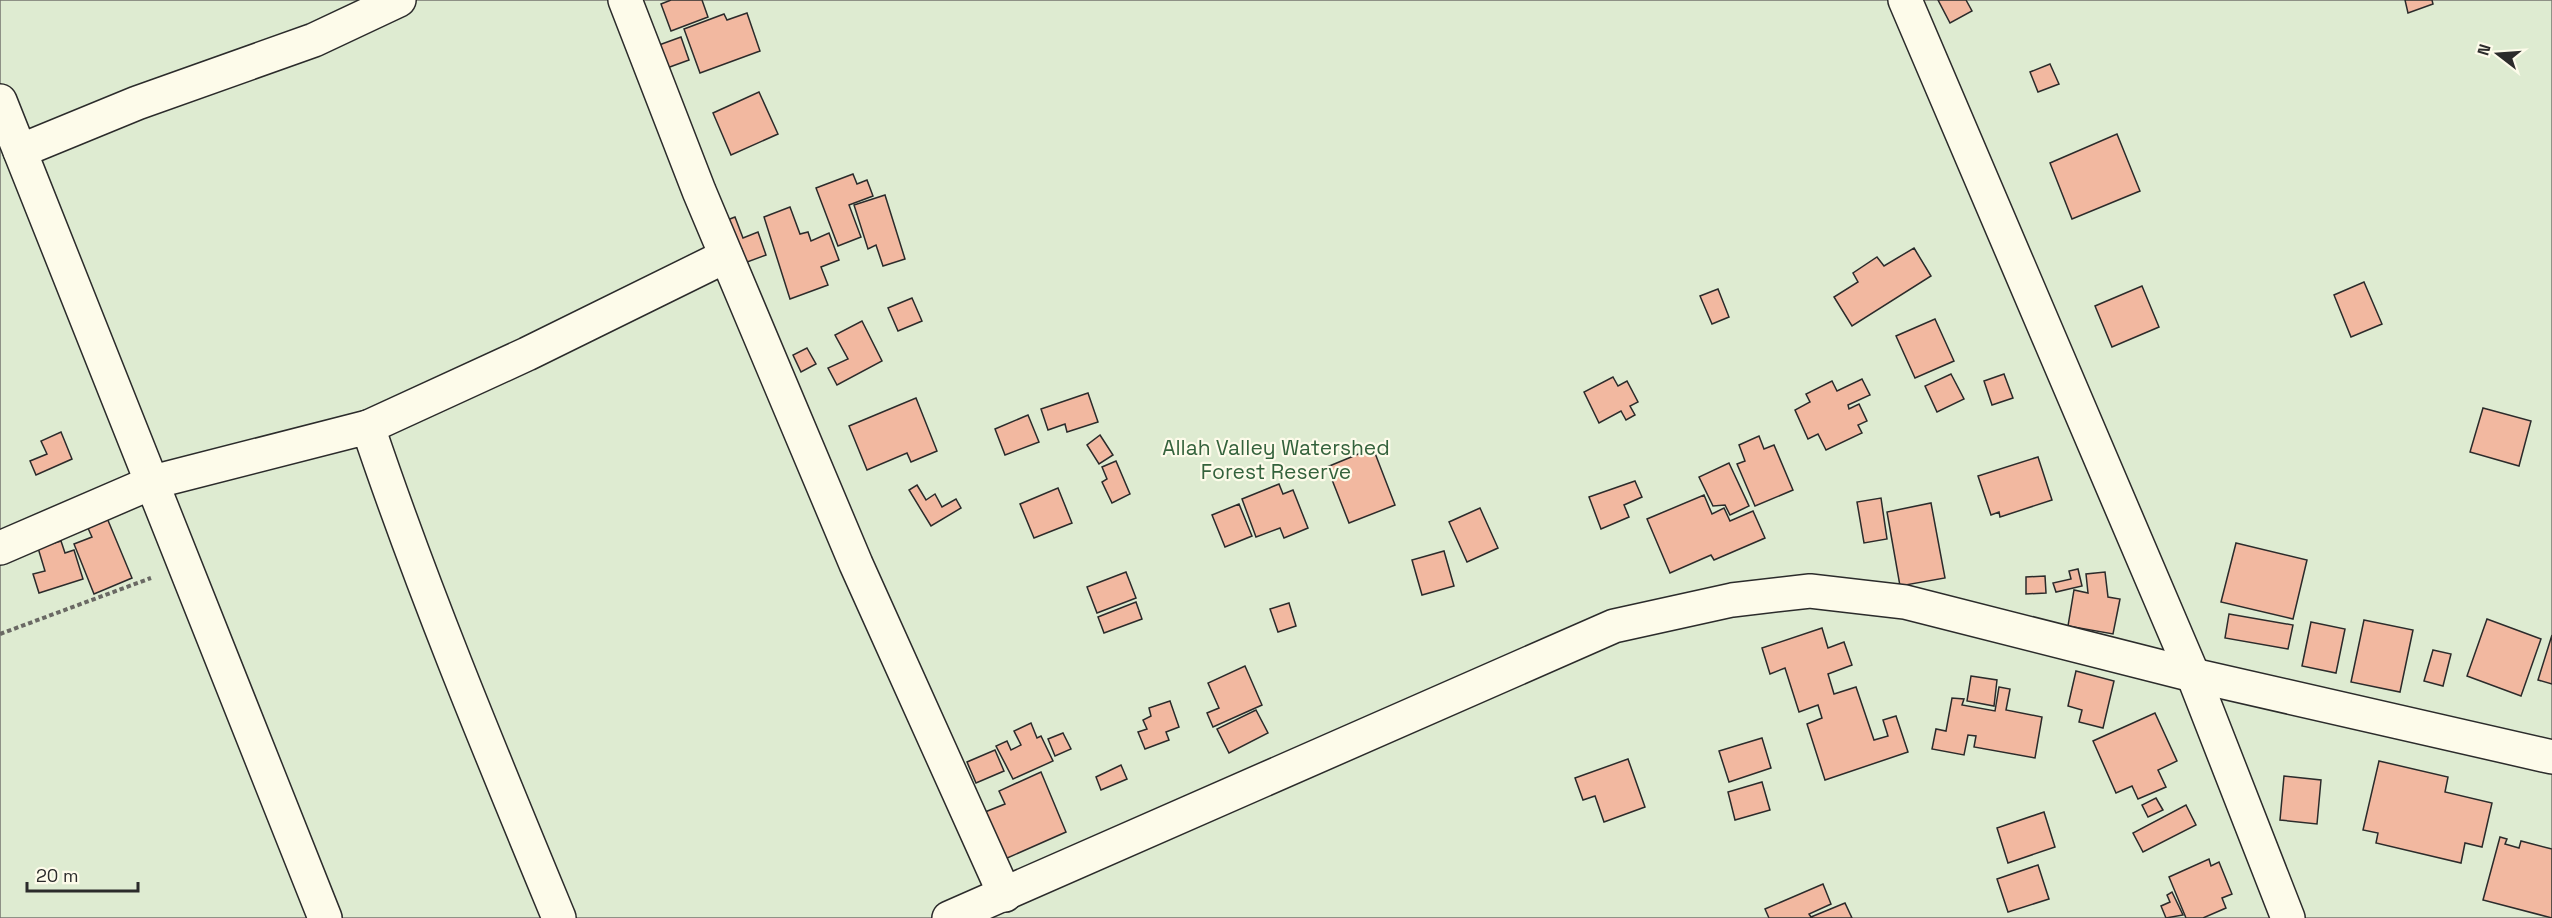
<svg xmlns="http://www.w3.org/2000/svg" width="2552" height="918" viewBox="0 0 2552 918" font-family="'Space Grotesk',sans-serif">
<style>
.green{fill:#deebd1;stroke:#74746e;stroke-width:1.5}
.building{fill:#f2b8a0;stroke:#2b2b2b;stroke-width:1.5}
.lines{fill:none;stroke-linecap:round;stroke-linejoin:round}
.street-casing{stroke:#2b2b2b;stroke-width:36}
.secondary-casing{stroke:#2b2b2b;stroke-width:36}
.path{stroke:#6a6964;stroke-width:4;stroke-dasharray:4.5 3;stroke-linecap:butt}
.street{stroke:#fdfbea;stroke-width:33}
.secondary{stroke:#fdfbea;stroke-width:33}
.labels{text-anchor:middle;dominant-baseline:central;stroke-width:4.5;stroke-linejoin:round;paint-order:stroke}
.park-label{font-size:21px;fill:#34623c;stroke:#fdfbea}
</style>
<rect width="100%" height="100%" fill="#fdfbea"/>
<rect class="green" x="0" y="0" width="2552" height="918"/>
<g class="building">
<polygon points="671,0 702,0 708,17 671,31 661,4"/>
<polygon points="1938,0 1966,0 1972,11 1950,23"/>
<polygon points="2405,0 2432,0 2433,4 2408,13"/>
<polygon points="747,13 760,51 700,73 684,29 724,14 727,20"/>
<polygon points="681,37 689,60 656,72 648,49"/>
<polygon points="2050,64 2059,84 2038,92 2030,72"/>
<polygon points="759,92 778,134 731,155 713,113"/>
<polygon points="2117,134 2140,191 2072,219 2050,163"/>
<polygon points="853,174 857,184 867,180 873,196 849,205 861,237 838,246 816,188"/>
<polygon points="885,195 905,259 883,266 876,245 868,249 854,205"/>
<polygon points="790,207 800,234 808,232 811,241 829,233 839,260 821,267 828,285 790,299 764,217"/>
<polygon points="735,217 743,238 758,232 766,255 739,265 722,222"/>
<polygon points="1914,248 1931,276 1852,326 1834,297 1858,282 1853,273 1877,257 1884,266"/>
<polygon points="2364,282 2382,324 2351,337 2334,295"/>
<polygon points="2142,286 2159,327 2112,347 2095,306"/>
<polygon points="1718,289 1729,317 1712,324 1700,296"/>
<polygon points="912,298 922,321 898,331 888,308"/>
<polygon points="1935,319 1954,361 1915,378 1896,336"/>
<polygon points="862,321 882,361 837,385 828,368 848,359 835,335"/>
<polygon points="807,348 816,364 801,372 793,355"/>
<polygon points="1951,374 1964,399 1937,412 1925,386"/>
<polygon points="2004,374 2013,398 1992,405 1984,381"/>
<polygon points="1613,377 1618,386 1627,381 1638,402 1630,406 1635,415 1626,420 1621,411 1599,423 1584,392"/>
<polygon points="1862,379 1870,395 1848,405 1849,409 1859,404 1867,421 1858,425 1862,433 1826,450 1818,434 1808,439 1795,410 1810,402 1806,394 1832,381 1837,391"/>
<polygon points="1088,393 1098,422 1067,432 1065,424 1048,430 1041,409"/>
<polygon points="916,398 937,451 911,462 907,453 867,470 849,426"/>
<polygon points="2483,408 2531,421 2519,466 2470,452"/>
<polygon points="1028,415 1039,442 1005,455 995,429"/>
<polygon points="61,432 72,459 36,475 30,461 47,454 41,441"/>
<polygon points="1100,435 1113,455 1099,464 1087,445"/>
<polygon points="1759,436 1764,449 1774,445 1793,490 1755,506 1737,464 1745,461 1739,445"/>
<polygon points="1373,448 1395,505 1349,523 1327,467"/>
<polygon points="2038,457 2052,500 2000,517 1999,512 1991,515 1978,476"/>
<polygon points="1116,461 1130,494 1112,503 1102,482 1107,479 1102,467"/>
<polygon points="1729,463 1749,506 1730,515 1725,505 1713,506 1699,477"/>
<polygon points="1635,481 1642,497 1624,505 1629,517 1601,529 1589,497"/>
<polygon points="1279,484 1283,494 1293,490 1308,528 1284,538 1280,528 1256,537 1242,499"/>
<polygon points="917,485 926,500 935,494 942,507 956,499 961,508 931,526 909,490"/>
<polygon points="1058,488 1072,523 1034,538 1020,504"/>
<polygon points="1704,495 1712,514 1724,508 1730,521 1753,511 1765,538 1714,560 1711,555 1670,573 1647,519"/>
<polygon points="1881,498 1887,539 1864,543 1857,502"/>
<polygon points="1931,503 1945,578 1900,586 1887,512"/>
<polygon points="1239,504 1252,536 1225,547 1212,515"/>
<polygon points="1480,508 1498,548 1467,562 1449,522"/>
<polygon points="107,518 132,578 94,594 74,544 92,537 87,526"/>
<polygon points="61,541 65,553 74,550 83,579 39,593 33,574 45,571 38,548"/>
<polygon points="2236,543 2307,560 2293,619 2221,602"/>
<polygon points="1444,551 1454,586 1422,595 1412,560"/>
<polygon points="2078,569 2082,586 2056,592 2053,583 2071,579 2069,571"/>
<polygon points="1126,572 1136,598 1097,613 1087,587"/>
<polygon points="2105,572 2108,597 2120,599 2113,634 2068,626 2074,590 2088,593 2086,574"/>
<polygon points="2045,576 2046,593 2026,594 2026,577"/>
<polygon points="1136,602 1142,619 1104,633 1098,617"/>
<polygon points="1289,603 1296,626 1278,632 1270,609"/>
<polygon points="2229,614 2293,625 2288,649 2225,638"/>
<polygon points="2487,619 2541,639 2521,696 2467,676"/>
<polygon points="2364,620 2413,630 2400,692 2351,682"/>
<polygon points="2311,622 2345,629 2336,673 2302,666"/>
<polygon points="1822,628 1828,648 1844,642 1852,665 1828,674 1834,694 1856,687 1874,740 1888,736 1883,720 1896,716 1908,752 1825,780 1807,724 1822,718 1818,705 1799,712 1785,668 1770,674 1762,648"/>
<polygon points="2552,635 2552,684 2538,680"/>
<polygon points="2433,650 2451,654 2443,686 2424,681"/>
<polygon points="1245,666 1262,705 1213,727 1207,713 1219,708 1208,683"/>
<polygon points="2076,671 2114,681 2103,728 2079,722 2082,710 2068,706"/>
<polygon points="1971,676 1997,680 1994,706 1967,701"/>
<polygon points="1999,687 2010,689 2006,710 2042,717 2035,758 1974,747 1976,736 1968,735 1964,755 1932,749 1936,729 1946,731 1952,698 1964,699 1962,705 1995,711"/>
<polygon points="1170,701 1179,727 1166,732 1169,740 1145,749 1138,732 1147,729 1143,720 1151,716 1149,708"/>
<polygon points="1256,710 1268,733 1229,753 1217,729"/>
<polygon points="2155,713 2177,761 2158,770 2166,787 2138,799 2132,786 2116,793 2093,741"/>
<polygon points="1031,723 1037,738 1041,736 1053,761 1013,779 996,746 1007,741 1011,750 1021,745 1014,731"/>
<polygon points="1063,733 1071,749 1055,756 1048,739"/>
<polygon points="1762,738 1771,768 1729,782 1719,751"/>
<polygon points="995,750 1004,771 976,783 967,762"/>
<polygon points="1628,759 1645,807 1604,822 1595,796 1583,800 1575,778"/>
<polygon points="2379,761 2448,777 2445,792 2492,803 2482,847 2465,843 2461,863 2376,843 2378,833 2363,830"/>
<polygon points="1121,765 1127,779 1101,790 1096,777"/>
<polygon points="1041,772 1066,832 1005,859 985,812 1005,804 999,791"/>
<polygon points="2284,776 2321,780 2317,824 2280,820"/>
<polygon points="1762,782 1770,810 1735,820 1728,792"/>
<polygon points="2156,798 2163,810 2148,817 2142,805"/>
<polygon points="2186,805 2196,825 2143,852 2133,833"/>
<polygon points="2044,812 2055,847 2008,863 1997,828"/>
<polygon points="2500,837 2507,839 2505,844 2519,848 2521,841 2552,849 2552,918 2483,900"/>
<polygon points="2209,859 2211,866 2219,862 2232,894 2222,898 2226,908 2203,918 2186,918 2169,877"/>
<polygon points="2038,865 2049,899 2008,912 1997,879"/>
<polygon points="1823,884 1831,904 1809,914 1811,917 1845,903 1852,918 1769,918 1765,909"/>
<polygon points="2172,892 2183,915 2166,918 2161,906 2170,902 2167,895"/>
</g>
<g class="lines">
<g class="street-casing">
<g id="street">
<polyline points="625,0 699,191 856,564 1005,895"/>
<polyline points="1905,0 2193,675 2288,918"/>
<polyline points="0,101 325,918"/>
<polyline points="20,151 137,103 314,40 399,0"/>
<polyline points="368,427 527,354 726,256"/>
<path d="M0,548L153,482L368,427C424,593 492,756 559,918"/>
</g>
</g>
<g class="secondary-casing">
<polyline id="secondary" points="949,918 1614,626 1732,600 1810,591 1905,602 2193,675 2552,757"/>
</g>
<polyline class="path" points="0,634 151,578"/>
<use href="#street" class="street"/>
<use href="#secondary" class="secondary"/>
</g>
<g class="labels">
<g class="park-label">
<text x="1276" y="447">Allah Valley Watershed<tspan x="1276" dy="24">Forest Reserve</tspan></text>
</g>
</g>
<g transform="translate(2498 54) rotate(287)" stroke="#fdfbea" stroke-width="4.5" paint-order="stroke">
<path d="M0-4.5L10 22L0 15L-10 22Z" fill="#2b2b2b"/>
<text y="-9" font-size="16" font-weight="bold" text-anchor="middle" fill="#2b2b2b">N</text>
</g>
<path d="M27 882v9h111v-9" fill="none" stroke="#2b2b2b" stroke-width="3"/>
<text x="36" y="882" font-size="18" fill="#2b2b2b" stroke="#fdfbea" stroke-width="4.5" paint-order="stroke">20 m</text>
</svg>
